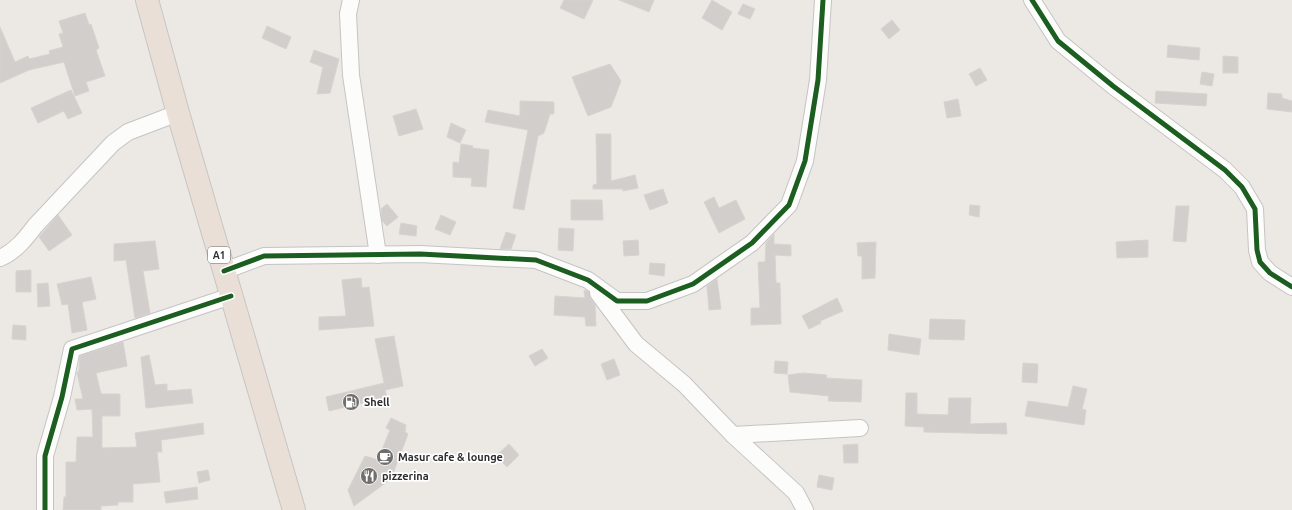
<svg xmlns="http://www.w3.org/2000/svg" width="1292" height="510" viewBox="0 0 1292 510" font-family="Ubuntu,sans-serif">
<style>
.building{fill:#d1cecb;stroke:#d7d4d0}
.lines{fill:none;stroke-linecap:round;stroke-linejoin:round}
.minor-casing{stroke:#c5c4c5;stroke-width:18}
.highway-casing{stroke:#c6c5c4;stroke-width:24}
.minor{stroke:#fcfcfb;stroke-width:16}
.highway{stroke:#eadfd6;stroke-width:22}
.cycleway-casing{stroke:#fff;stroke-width:8}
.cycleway{stroke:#1b5e20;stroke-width:5}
.labels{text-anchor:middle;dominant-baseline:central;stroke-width:3.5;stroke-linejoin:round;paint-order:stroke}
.shield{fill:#fff;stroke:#6d6d6d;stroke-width:1}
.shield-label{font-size:10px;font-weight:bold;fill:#2e2e2e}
.poi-label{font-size:11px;font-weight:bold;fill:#2e2e2e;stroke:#fff;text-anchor:start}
</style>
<rect width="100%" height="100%" fill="#ece8e4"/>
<g class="building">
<polygon points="564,0 593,0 584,19 560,8"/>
<polygon points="619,0 654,0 649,12"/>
<polygon points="712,0 732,12 722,30 702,18"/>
<polygon points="743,4 755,9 750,19 738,14"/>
<polygon points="85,13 89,25 91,24 99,48 96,50 105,76 86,82 89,91 75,96 64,62 29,70 0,83 0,27 15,62 28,56 29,59 50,54 49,51 63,47 59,34 63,33 59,21"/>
<polygon points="892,20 900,30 889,39 881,29"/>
<polygon points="267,26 291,37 286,49 262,38"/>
<polygon points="1168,45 1200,48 1199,60 1167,57"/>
<polygon points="314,50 339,59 330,93 317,94 323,67 310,62"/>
<polygon points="1223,56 1238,57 1238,73 1223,73"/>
<polygon points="610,64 621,81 611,107 588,116 572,77"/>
<polygon points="980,68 987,80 976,86 969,74"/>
<polygon points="1202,72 1214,74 1212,86 1200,84"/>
<polygon points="71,90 82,113 68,119 64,111 38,123 31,108"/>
<polygon points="1156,91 1207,94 1206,106 1155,103"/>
<polygon points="1268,93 1282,94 1282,98 1292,101 1292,112 1267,109"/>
<polygon points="958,99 961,116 947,118 944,102"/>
<polygon points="520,101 554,102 554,114 550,114 544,133 538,136 524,210 513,208 528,130 485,122 488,110 520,116"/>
<polygon points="416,109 423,129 399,136 393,116"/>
<polygon points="451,123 466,130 460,143 447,137"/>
<polygon points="596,134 611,134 611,181 635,175 638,188 623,191 623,189 593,189 593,185 597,184"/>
<polygon points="461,144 473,146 472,148 489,150 486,187 471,186 472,178 453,177 453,162 459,163"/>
<polygon points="663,189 668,203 650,210 644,195"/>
<polygon points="714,197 719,208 736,200 745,219 719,233 704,202"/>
<polygon points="571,200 602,200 603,220 571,220"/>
<polygon points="387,204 398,217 387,226 382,221 381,209"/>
<polygon points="970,205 980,206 979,217 969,215"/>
<polygon points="1176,206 1189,206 1186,242 1173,241"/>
<polygon points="58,215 72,235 49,251 39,237"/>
<polygon points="441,215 456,222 450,235 435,229"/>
<polygon points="401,223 417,226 416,236 399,234"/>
<polygon points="559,228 574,229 573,251 558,250"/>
<polygon points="506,232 516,235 511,249 500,249"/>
<polygon points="774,234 774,244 791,245 791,256 775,255 776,283 780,283 781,324 751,325 751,308 760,308 758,262 765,262 766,243"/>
<polygon points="638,240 639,255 624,256 623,241"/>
<polygon points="1148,240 1148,257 1117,258 1116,242"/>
<polygon points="155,241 159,269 143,271 150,313 135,318 126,260 114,261 114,244"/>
<polygon points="876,242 875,278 862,279 862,256 858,256 857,243"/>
<polygon points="650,263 665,264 664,276 649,274"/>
<polygon points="31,270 31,292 16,292 16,271"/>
<polygon points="91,277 96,299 82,302 87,330 72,333 68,304 62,305 57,284"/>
<polygon points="361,278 362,288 369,287 374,326 319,330 319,317 346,316 342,280"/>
<polygon points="717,279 721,309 709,310 707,286"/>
<polygon points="48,283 50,306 38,307 37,284"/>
<polygon points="584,290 589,292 590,298 595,305 596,326 586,326 585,317 554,315 555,296 585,298"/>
<polygon points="837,298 843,311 820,321 821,323 809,329 802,316"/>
<polygon points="930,319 965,320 964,340 929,339"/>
<polygon points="13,325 26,326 26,340 12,339"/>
<polygon points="889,334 921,339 919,355 888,350"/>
<polygon points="394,336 403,386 385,390 387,397 329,411 326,397 384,383 385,387 375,339"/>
<polygon points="123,342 127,366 96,373 101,394 120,394 120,416 102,416 102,448 137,447 135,433 203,423 204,434 161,440 162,452 157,452 160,482 133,484 133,502 118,502 118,505 101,506 101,510 63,510 64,497 66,497 66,462 76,462 77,437 93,437 92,409 77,410 75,399 83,399 77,373 79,370 80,356"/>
<polygon points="542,349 548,358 535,366 529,356"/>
<polygon points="149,355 155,385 167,384 167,391 191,389 193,403 146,408 141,357"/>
<polygon points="614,359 620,375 607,380 601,364"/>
<polygon points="775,361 788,362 787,374 774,373"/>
<polygon points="1023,363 1038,364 1037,383 1022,382"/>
<polygon points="803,373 827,375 826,378 862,380 861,402 828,401 829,396 790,392 788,375"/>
<polygon points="1073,386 1087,389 1082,409 1086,410 1084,425 1025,416 1028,401 1068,407"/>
<polygon points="906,393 917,393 917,414 948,415 949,398 971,398 970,424 1006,423 1007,434 924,432 924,427 905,426"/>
<polygon points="391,418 406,425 405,432 408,434 391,479 354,506 348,490 365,456 378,460 390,430 386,428"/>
<polygon points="509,444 519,455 507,467 496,456"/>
<polygon points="858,444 858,463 844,463 843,445"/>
<polygon points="208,470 210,480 199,483 197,472"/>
<polygon points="819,475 834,478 832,490 817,487"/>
<polygon points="197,487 198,499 166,503 164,492"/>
</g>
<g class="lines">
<g class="minor-casing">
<g id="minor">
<polyline points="351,0 348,14 351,75 378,255"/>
<polyline points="1032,0 1058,41 1113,86 1225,170 1242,187 1255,209 1257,250 1260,262 1270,273 1292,287"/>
<path d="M0,258C15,252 26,238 35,226L113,143L128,132L178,113"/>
<polyline points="224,271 264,256 420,254 536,260 588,280 617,301 647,301 693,284 752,243 789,205 805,161 818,80 823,0"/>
<polyline points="598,293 636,344 684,384 733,435 796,493 805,510"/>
<polyline points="733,435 860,428"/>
<polyline points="45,510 45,456 62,397 72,349 231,296"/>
</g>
</g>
<g class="highway-casing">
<polyline id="highway" points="147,0 178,113 294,510"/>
</g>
<use href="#minor" class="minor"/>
<use href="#highway" class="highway"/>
<g class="cycleway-casing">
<g id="cycleway">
<polyline points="1032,0 1058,41 1113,86 1225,170 1242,187 1255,209 1257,250 1260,262 1270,273 1292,287"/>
<polyline points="224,271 264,256 420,254 536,260 588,280 617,301 647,301 693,284 752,243 789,205 805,161 818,80 823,0"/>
<polyline points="45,510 45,456 62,397 72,349 231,296"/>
</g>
</g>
<use href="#cycleway" class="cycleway"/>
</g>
<defs>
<g id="fuel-disc" transform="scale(0.9)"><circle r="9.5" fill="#706f6e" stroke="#fff"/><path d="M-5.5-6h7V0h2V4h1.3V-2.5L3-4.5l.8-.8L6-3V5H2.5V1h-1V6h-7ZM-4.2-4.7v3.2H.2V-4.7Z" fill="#fff"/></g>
<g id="cafe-disc" transform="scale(0.9)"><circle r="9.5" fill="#706f6e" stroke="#fff"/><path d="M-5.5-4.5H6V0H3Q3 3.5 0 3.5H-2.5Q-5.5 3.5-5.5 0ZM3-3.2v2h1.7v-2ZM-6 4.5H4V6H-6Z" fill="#fff"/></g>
<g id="restaurant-disc" transform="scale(0.9)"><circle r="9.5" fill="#706f6e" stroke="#fff"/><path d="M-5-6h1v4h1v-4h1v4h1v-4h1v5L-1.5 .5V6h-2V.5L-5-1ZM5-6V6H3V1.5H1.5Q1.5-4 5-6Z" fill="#fff"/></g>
</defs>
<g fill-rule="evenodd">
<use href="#fuel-disc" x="351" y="402"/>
<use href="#cafe-disc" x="385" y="457"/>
<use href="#restaurant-disc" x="369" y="476"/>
</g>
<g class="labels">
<rect class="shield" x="208" y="247" width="22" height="16" rx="3"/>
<g class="shield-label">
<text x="219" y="255">A1</text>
</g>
<g class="poi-label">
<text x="364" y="402">Shell</text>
<text x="398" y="457">Masur cafe &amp; lounge</text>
<text x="382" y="476">pizzerina</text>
</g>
</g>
</svg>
